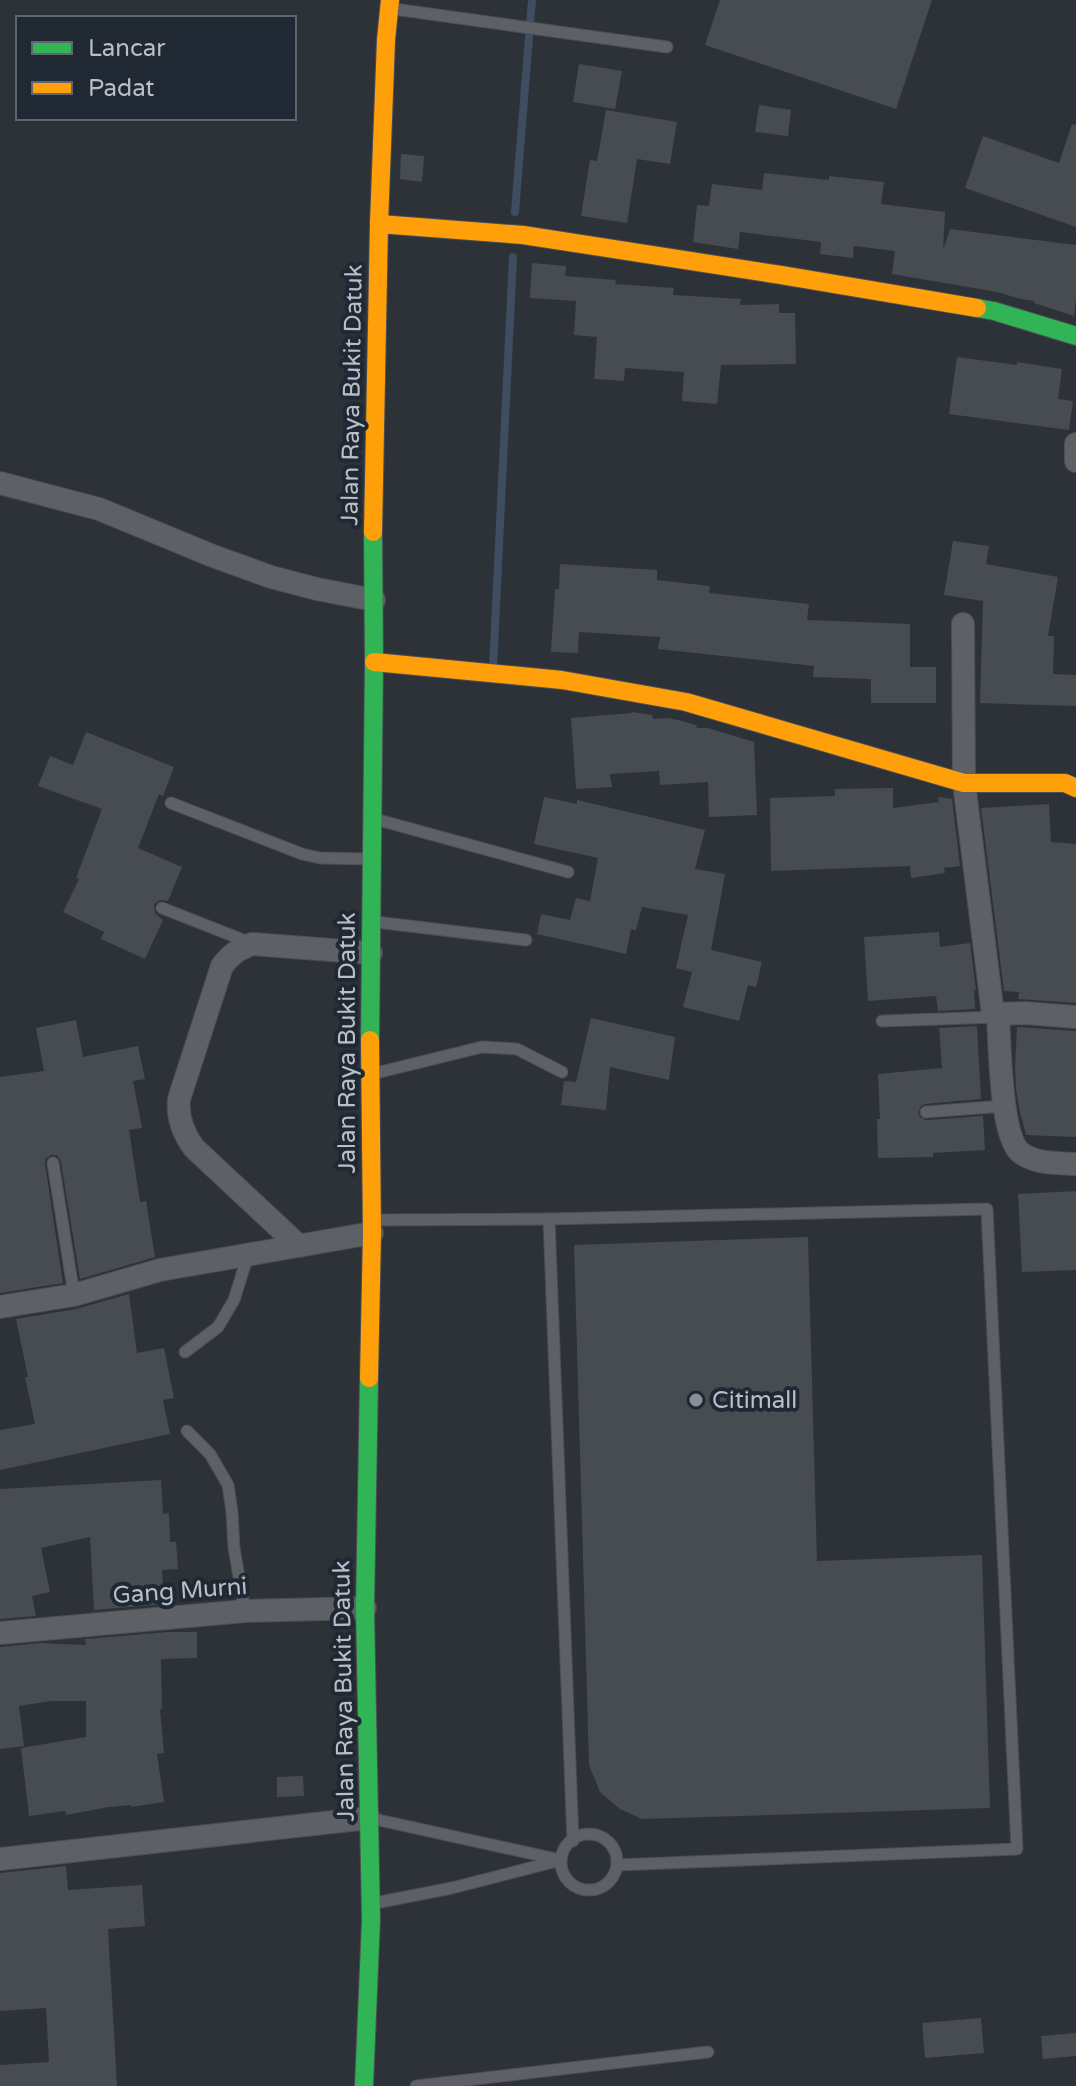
<svg xmlns="http://www.w3.org/2000/svg" width="1076" height="2086" viewBox="0 0 1076 2086" font-family="'Varela Round',sans-serif">
<style>
.lines{fill:none;stroke-linecap:round;stroke-linejoin:round}
.stream{stroke:#3e4e60;stroke-width:8}
.building{fill:#474c51}
.lane-casing{stroke:#4b4e53;stroke-width:13}
.street-casing{stroke:#4b4e53;stroke-width:24}
.fast-casing{stroke:#4b4e53;stroke-width:20}
.slow-casing{stroke:#4b4e53;stroke-width:20}
.lane{stroke:#5d6166;stroke-width:11}
.street{stroke:#5d6166;stroke-width:22}
.fast{stroke:#30b455;stroke-width:18}
.slow{stroke:#ff9f0a;stroke-width:18}
.poi-dot{fill:#878e96;stroke:#202933;stroke-width:3}
.labels{text-anchor:middle;dominant-baseline:central;stroke-width:8;stroke-linejoin:round;paint-order:stroke}
.street-label{font-size:24px;fill:#b8bfc8;stroke:#202933}
.poi-label{font-size:24px;fill:#b8bfc8;stroke:#202933;text-anchor:start}
</style>
<rect width="100%" height="100%" fill="#2d3238"/>
<g class="lines">
<g class="stream">
<polyline points="515,212 532,0"/>
<polyline points="493,667 513,257"/>
</g>
</g>
<g class="building">
<polygon points="720,0 932,0 896,109 705,45"/>
<polygon points="579,64 622,71 615,109 573,102"/>
<polygon points="759,105 791,110 788,136 755,132"/>
<polygon points="606,110 677,122 670,164 637,159 627,223 581,216 590,160 597,161"/>
<polygon points="1072,124 1076,125 1076,227 965,188 983,136 1059,163"/>
<polygon points="401,154 424,156 422,182 400,179"/>
<polygon points="764,173 829,180 829,176 884,182 881,204 945,212 943,250 950,229 1076,245 1076,299 1074,316 1034,303 1034,301 1021,299 997,292 892,274 895,251 854,246 853,258 820,254 821,242 740,232 738,249 693,242 697,205 709,206 712,184 762,190"/>
<polygon points="532,263 566,266 565,276 616,280 615,284 674,288 673,295 741,299 740,305 779,304 779,313 795,313 796,364 721,365 717,404 682,401 684,372 625,368 624,381 594,379 597,337 574,335 576,301 530,298"/>
<polygon points="957,357 1017,365 1017,362 1062,369 1058,399 1073,401 1069,430 949,414"/>
<polygon points="953,541 989,546 986,564 1058,577 1048,636 1054,636 1053,674 1076,675 1076,706 980,703 983,601 944,595"/>
<polygon points="560,564 657,570 657,580 710,586 709,593 809,604 807,620 910,624 910,667 936,667 936,703 871,703 871,679 813,677 814,666 658,649 660,637 579,632 578,653 551,652 555,589 559,589"/>
<polygon points="632,712 652,715 653,719 668,718 682,721 696,725 697,728 708,728 754,742 757,815 709,817 708,782 660,785 659,771 610,774 612,787 576,789 571,718 632,713"/>
<polygon points="86,732 174,767 163,796 159,794 138,848 182,867 168,901 160,900 154,904 155,913 163,920 145,959 101,939 104,932 63,912 79,879 76,878 102,809 38,786 50,756 73,765"/>
<polygon points="893,788 893,808 939,802 938,797 952,799 960,866 944,868 945,873 911,878 910,866 771,871 770,798 835,796 835,789"/>
<polygon points="544,797 577,804 577,800 705,830 695,869 725,874 711,950 762,962 756,987 748,985 739,1021 683,1007 692,972 676,968 688,915 642,907 636,930 631,929 626,954 537,934 541,914 570,920 576,898 590,901 598,858 534,844"/>
<polygon points="1049,804 1051,842 1076,844 1076,1003 1018,999 1019,992 1004,991 981,808"/>
<polygon points="939,932 940,947 970,943 976,990 974,990 975,1009 938,1011 936,996 868,1001 864,937"/>
<polygon points="591,1018 675,1037 669,1080 610,1067 606,1110 561,1105 564,1081 576,1082"/>
<polygon points="76,1020 83,1057 138,1046 145,1079 133,1081 142,1128 129,1130 140,1202 146,1201 155,1257 80,1279 61,1162 57,1155 51,1155 45,1159 45,1164 63,1283 0,1293 0,1077 44,1071 36,1028"/>
<polygon points="977,1026 981,1099 925,1104 921,1106 918,1112 920,1117 926,1120 983,1116 985,1150 933,1153 933,1157 878,1158 877,1119 880,1119 878,1074 942,1068 939,1028"/>
<polygon points="1017,1027 1076,1031 1076,1137 1026,1135 1019,1108 1016,1088 1015,1068"/>
<polygon points="1076,1191 1076,1270 1022,1272 1018,1194"/>
<polygon points="808,1237 817,1561 982,1555 990,1808 642,1819 620,1809 600,1792 589,1765 574,1245"/>
<polygon points="129,1294 137,1353 164,1348 174,1398 163,1400 170,1434 0,1470 0,1430 35,1424 25,1377 28,1377 16,1319 76,1309"/>
<polygon points="161,1480 163,1514 169,1513 170,1542 176,1542 178,1569 162,1570 164,1604 94,1610 90,1537 41,1548 50,1592 32,1596 36,1616 0,1619 0,1489"/>
<polygon points="168,1632 197,1632 197,1658 161,1659 162,1709 160,1709 164,1753 157,1754 164,1802 131,1807 131,1805 109,1807 66,1815 65,1811 29,1816 21,1748 86,1737 86,1701 51,1701 19,1706 24,1746 0,1749 0,1647 41,1643 86,1645 85,1639"/>
<polygon points="303,1776 304,1796 277,1797 277,1777"/>
<polygon points="66,1866 68,1890 142,1885 145,1926 108,1929 117,2086 0,2086 0,2065 49,2062 46,2008 0,2011 0,1873"/>
<polygon points="981,2018 984,2053 925,2058 922,2023"/>
<polygon points="1076,2033 1076,2056 1043,2059 1041,2036"/>
</g>
<g class="lines">
<g class="lane-casing">
<g id="lane">
<polyline points="394,9 667,47"/>
<polyline points="171,803 302,854 320,858 371,859"/>
<polyline points="375,819 568,872"/>
<polyline points="162,908 251,943"/>
<polyline points="376,922 526,940"/>
<polyline points="882,1021 997,1017"/>
<polyline points="372,1074 482,1047 517,1049 562,1072"/>
<polyline points="926,1112 1004,1106"/>
<polyline points="53,1163 74,1295"/>
<polyline points="549,1219 573,1841"/>
<polyline points="376,1220 549,1219 987,1209 1017,1849 617,1865"/>
<polyline points="185,1352 218,1327 234,1300 248,1255"/>
<polyline points="187,1431 210,1454 228,1485 232,1512 234,1548 245,1611"/>
<polyline points="374,1819 561,1860 452,1888 375,1903"/>
<circle cx="589" cy="1862" r="28"/>
<polyline points="416,2086 708,2052"/>
</g>
</g>
<g class="street-casing">
<g id="street">
<polyline points="1076,444 1076,461"/>
<polyline points="0,483 99,509 213,556 271,577 317,589 374,600"/>
<path d="M963,624L964,783L993,1014L998,1017C1000,1045 1000,1137 1021,1153C1036,1164 1058,1163 1076,1164"/>
<polyline points="993,1014 1025,1013 1076,1017"/>
<path d="M299,1246L194,1148C183,1133 177,1118 179,1099L222,966C231,954 239,949 252,944L371,953"/>
<polyline points="0,1307 74,1295 160,1270 372,1233"/>
<polyline points="0,1633 245,1611 365,1608"/>
<polyline points="0,1859 369,1818"/>
</g>
</g>
<g class="fast-casing">
<g id="fast">
<polyline points="977,308 994,311 1076,336"/>
<polyline points="370,1040 374,662 373,532"/>
<polyline points="364,2086 371,1920 365,1608 369,1378"/>
</g>
</g>
<g class="slow-casing">
<g id="slow">
<polyline points="379,224 523,235 781,275 977,308"/>
<polyline points="373,532 379,224 386,40 390,0"/>
<polyline points="374,662 562,680 686,702 964,783 1065,783 1076,788"/>
<polyline points="369,1378 372,1233 370,1040"/>
</g>
</g>
<use href="#lane" class="lane"/>
<use href="#street" class="street"/>
<use href="#fast" class="fast"/>
<use href="#slow" class="slow"/>
</g>
<circle class="poi-dot" cx="696" cy="1400" r="8"/>
<g class="labels">
<g class="street-label">
<text transform="translate(352 395) rotate(-89)">Jalan Raya Bukit Datuk</text>
<text transform="translate(347 1043) rotate(-90)">Jalan Raya Bukit Datuk</text>
<text transform="translate(180 1591) rotate(-4)">Gang Murni</text>
<text transform="translate(344 1691) rotate(-91)">Jalan Raya Bukit Datuk</text>
</g>
<g class="poi-label">
<text x="712" y="1400">Citimall</text>
</g>
</g>
<rect x="16" y="16" width="280" height="104" fill="#202933" stroke="#5d656f" stroke-width="2"/>
<rect x="32" y="42" width="40" height="12" fill="#30b455" stroke="#5d656f" stroke-width="2"/>
<text x="88" y="56" font-size="24" fill="#b8bfc8">Lancar</text>
<rect x="32" y="82" width="40" height="12" fill="#ff9f0a" stroke="#5d656f" stroke-width="2"/>
<text x="88" y="96" font-size="24" fill="#b8bfc8">Padat</text>
</svg>
